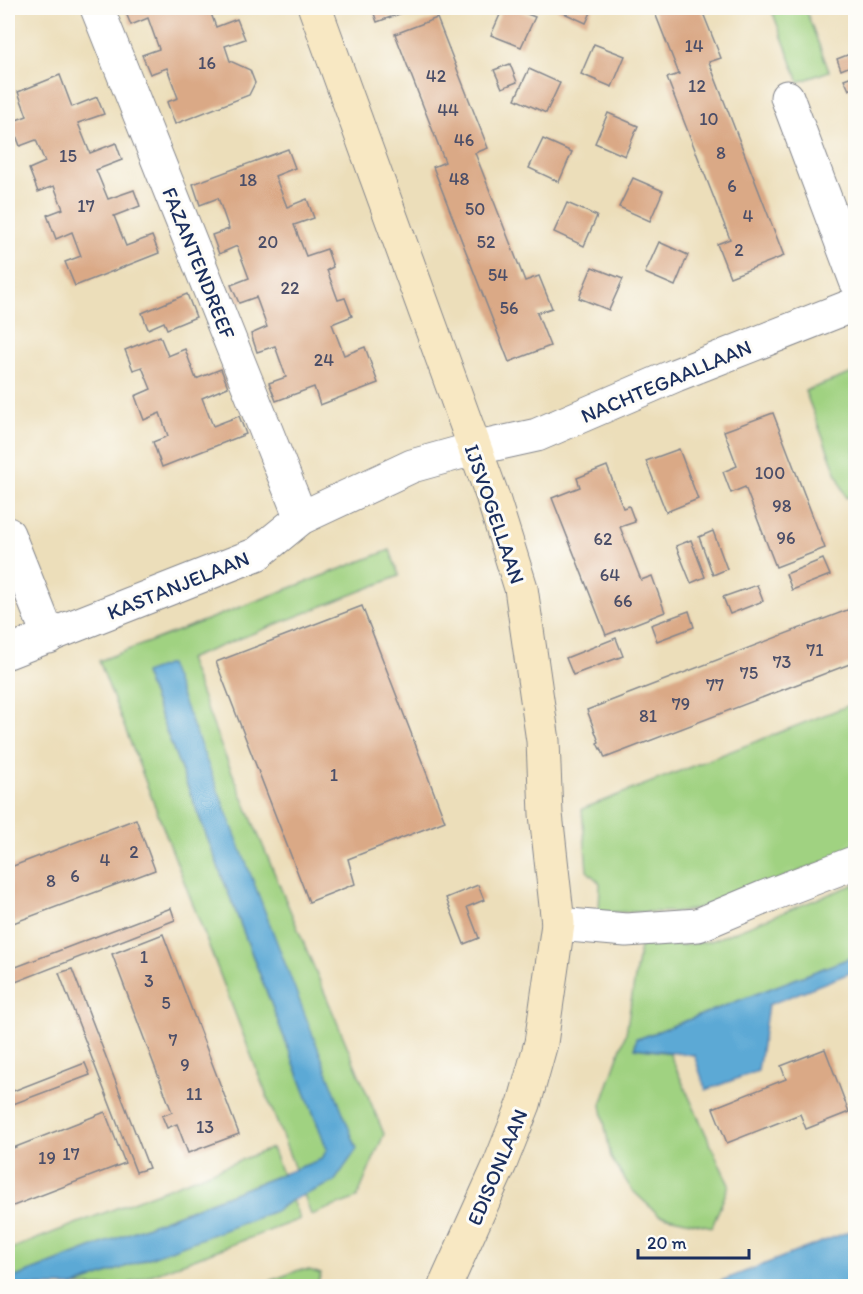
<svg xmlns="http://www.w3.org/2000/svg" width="863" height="1294" viewBox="0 0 863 1294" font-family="Itim,sans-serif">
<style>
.green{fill:#a0d281;stroke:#5e8070;stroke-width:1.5}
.water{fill:#5ba9d5;stroke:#3b6c9a;stroke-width:1.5}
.building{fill:#daa986}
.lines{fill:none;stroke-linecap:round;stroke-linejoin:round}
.street-casing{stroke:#84868c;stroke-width:35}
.secondary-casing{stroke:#84868c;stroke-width:35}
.street{stroke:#fff;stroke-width:33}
.secondary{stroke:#f8e8c3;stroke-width:33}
.labels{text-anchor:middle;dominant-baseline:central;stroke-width:6;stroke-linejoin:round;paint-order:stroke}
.number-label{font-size:18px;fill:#4b4e68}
.street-label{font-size:21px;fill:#1b2f5e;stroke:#fdfcf7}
</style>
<rect width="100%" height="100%" fill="#fdfcf7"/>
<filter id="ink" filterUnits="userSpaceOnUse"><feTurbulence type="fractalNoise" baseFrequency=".0167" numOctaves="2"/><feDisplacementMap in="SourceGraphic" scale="12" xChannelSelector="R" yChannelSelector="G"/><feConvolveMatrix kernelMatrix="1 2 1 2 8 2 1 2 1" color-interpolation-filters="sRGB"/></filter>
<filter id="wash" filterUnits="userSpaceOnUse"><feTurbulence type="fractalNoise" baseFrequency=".008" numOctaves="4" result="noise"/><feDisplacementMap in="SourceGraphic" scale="24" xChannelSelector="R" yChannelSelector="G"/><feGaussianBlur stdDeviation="1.35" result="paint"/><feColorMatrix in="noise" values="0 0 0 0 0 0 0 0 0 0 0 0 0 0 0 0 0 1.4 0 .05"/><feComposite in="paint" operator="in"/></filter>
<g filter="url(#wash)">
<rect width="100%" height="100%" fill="#ecdeba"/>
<g class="green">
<polygon points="771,8 805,8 829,71 799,82"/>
<polygon points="855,372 855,494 846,498 805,391"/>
<polygon points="390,550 399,576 188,659 221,746 384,1134 357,1198 311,1215 304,1195 334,1182 357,1149 144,674 327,1149 322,1159 295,1169 99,661"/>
<polygon points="855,703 855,850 720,902 682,912 599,912 600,883 587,871 582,809"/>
<polygon points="855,884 855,956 640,1038 636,1038 635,1048 669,1053 729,1185 712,1227 659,1215 632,1190 611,1158 601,1105 626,1033 640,946 682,945 711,941"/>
<polygon points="272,1148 282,1174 8,1280 8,1250"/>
<polygon points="292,1200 300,1219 122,1286 74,1286 275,1211"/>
<polygon points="299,1270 309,1270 321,1274 316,1286 257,1286"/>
</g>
<g class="water">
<polygon points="169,664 357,1149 334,1182 292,1200 275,1211 74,1286 8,1286 8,1280 322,1159 327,1149 144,673"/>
<polygon points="855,956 855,971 768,1005 758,1071 706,1090 694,1055 635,1048 636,1038 641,1038"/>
<polygon points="855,1229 855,1286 708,1286"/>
</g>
<g id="blocks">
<g class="building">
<polygon points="124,8 209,8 216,27 237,19 245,39 225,46 230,61 250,70 255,83 249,95 175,124 167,102 178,98 167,68 150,74 142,55 159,49 148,18 131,25"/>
<polygon points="372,8 416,8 377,22"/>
<polygon points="503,8 511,8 535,17 521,47 491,35"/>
<polygon points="558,8 593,8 586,23 557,10"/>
<polygon points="653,8 701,8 721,58 709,62 784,256 730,277 717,244 730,239 667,78 679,74"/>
<polygon points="437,18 488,148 475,153 525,281 539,276 552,308 537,313 550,346 509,362 433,167 445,162 395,34"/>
<polygon points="594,44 625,56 612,87 581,74"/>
<polygon points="855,52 855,64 841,70 837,59"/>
<polygon points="510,64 517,82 502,88 494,70"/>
<polygon points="529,69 560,83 546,113 515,99"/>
<polygon points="60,75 72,107 97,97 104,114 78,123 90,153 116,143 122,160 96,170 108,199 134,190 140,206 114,216 126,246 152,236 159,253 75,286 65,262 81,256 72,232 56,239 47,215 63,209 54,186 38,192 29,169 45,162 36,140 20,146 11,122 27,116 18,92"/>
<polygon points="855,75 855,87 849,90 844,79"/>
<polygon points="608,113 638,126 625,156 595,143"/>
<polygon points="543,139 572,152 559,182 529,168"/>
<polygon points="288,149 295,168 275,176 287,207 307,199 314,218 294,225 306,256 327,249 333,267 327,270 338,300 345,298 352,316 332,324 344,355 365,347 378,383 320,405 314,387 276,401 269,383 286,377 275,346 257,352 251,334 267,327 256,297 239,303 231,285 249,278 237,246 219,254 212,235 229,229 218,198 200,205 193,184"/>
<polygon points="633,178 663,191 650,221 619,207"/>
<polygon points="567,203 597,216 584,246 554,232"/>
<polygon points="659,242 688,255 675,286 645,273"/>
<polygon points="592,267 623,279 609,310 579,298"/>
<polygon points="187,294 196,317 167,329 164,322 148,329 142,313"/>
<polygon points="160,336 168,356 185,349 196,379 221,369 228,387 202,398 213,426 239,416 246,434 162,467 153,442 168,436 160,413 144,420 135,396 151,389 142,367 133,370 125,350"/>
<polygon points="773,413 825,548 776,567 745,487 731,493 723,472 737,466 724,431"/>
<polygon points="679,449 698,499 666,512 646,461"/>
<polygon points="607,466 623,508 629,506 635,522 620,527 641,580 652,576 665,612 606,635 552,498 580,487 577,478"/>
<polygon points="713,531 727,569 713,575 699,537"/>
<polygon points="691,540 705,577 691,583 676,546"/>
<polygon points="823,559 830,575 792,590 786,574"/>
<polygon points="757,585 763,601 730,614 723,597"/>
<polygon points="362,606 445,821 348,859 355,884 309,902 216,662"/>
<polygon points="855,607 855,662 605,758 601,748 600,749 597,743 599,742 587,710"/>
<polygon points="689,611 694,627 657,641 651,625"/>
<polygon points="616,638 623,656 573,675 566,658"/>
<polygon points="136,819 155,870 8,925 8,868"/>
<polygon points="478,885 484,900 467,907 479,938 464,944 446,898"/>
<polygon points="171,908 175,920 8,985 8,970"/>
<polygon points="163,934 239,1134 188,1153 177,1124 167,1128 162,1116 172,1112 112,954"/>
<polygon points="72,969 149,1168 136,1172 59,973"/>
<polygon points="825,1049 849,1112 806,1129 800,1114 727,1143 713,1108 786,1079 781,1066"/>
<polygon points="85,1063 90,1075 8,1106 8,1093"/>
<polygon points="105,1112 125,1163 8,1208 8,1150"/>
</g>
</g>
</g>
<g filter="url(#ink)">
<use href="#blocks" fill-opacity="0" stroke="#84868c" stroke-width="1.5"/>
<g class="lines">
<g class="street-casing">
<g id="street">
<polyline points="97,8 301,518"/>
<polyline points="787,97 856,281"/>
<polyline points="8,534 49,637"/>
<polyline points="8,652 257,554 301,518 412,466 473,449 537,435 676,375 856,304"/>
<polyline points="558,924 626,930 698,925 765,897 856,862"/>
</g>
</g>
<g class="secondary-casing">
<polyline id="secondary" points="315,8 492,495 521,588 543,741 546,814 558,924 541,1043 524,1104 500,1164 445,1286"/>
</g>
<use href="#street" class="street"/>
<use href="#secondary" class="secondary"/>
</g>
</g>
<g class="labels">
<g class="number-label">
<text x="694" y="46">14</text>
<text x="207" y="63">16</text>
<text x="436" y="76">42</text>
<text x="697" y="86">12</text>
<text x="448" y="110">44</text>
<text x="709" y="119">10</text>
<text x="464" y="140">46</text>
<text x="721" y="153">8</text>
<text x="68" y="156">15</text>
<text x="459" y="179">48</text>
<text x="248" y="180">18</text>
<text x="732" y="186">6</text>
<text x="86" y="206">17</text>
<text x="475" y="209">50</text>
<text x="748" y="216">4</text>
<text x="268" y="242">20</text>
<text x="486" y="242">52</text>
<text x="739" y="250">2</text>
<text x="498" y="275">54</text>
<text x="290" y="288">22</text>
<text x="509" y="308">56</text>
<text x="324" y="360">24</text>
<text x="770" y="473">100</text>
<text x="782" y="506">98</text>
<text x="786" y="538">96</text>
<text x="603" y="539">62</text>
<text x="610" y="575">64</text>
<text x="623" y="601">66</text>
<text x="815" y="650">71</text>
<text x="782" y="662">73</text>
<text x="749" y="673">75</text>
<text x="715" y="685">77</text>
<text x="681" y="704">79</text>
<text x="648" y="716">81</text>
<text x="334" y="775">1</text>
<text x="134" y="852">2</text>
<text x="105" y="860">4</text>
<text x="75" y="876">6</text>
<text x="51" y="881">8</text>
<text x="144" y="957">1</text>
<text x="149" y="981">3</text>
<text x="166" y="1003">5</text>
<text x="173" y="1040">7</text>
<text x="185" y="1065">9</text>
<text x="194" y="1094">11</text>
<text x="205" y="1127">13</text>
<text x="71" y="1154">17</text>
<text x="47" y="1158">19</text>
</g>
<g class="street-label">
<text transform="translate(199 263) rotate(68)">FAZANTENDREEF</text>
<text transform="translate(666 381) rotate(-23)">NACHTEGAALLAAN</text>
<text transform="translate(495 514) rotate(71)">IJSVOGELLAAN</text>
<text transform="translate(178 585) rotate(-22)">KASTANJELAAN</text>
<text transform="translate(497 1167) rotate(-67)">EDISONLAAN</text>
</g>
</g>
<rect width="863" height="1294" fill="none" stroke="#fdfcf7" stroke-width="30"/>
<path d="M638 1249v9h111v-9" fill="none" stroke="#1b2f5e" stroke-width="3"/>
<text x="647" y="1249" font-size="18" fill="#1b2f5e" stroke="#fdfcf7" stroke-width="4.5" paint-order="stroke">20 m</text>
</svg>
